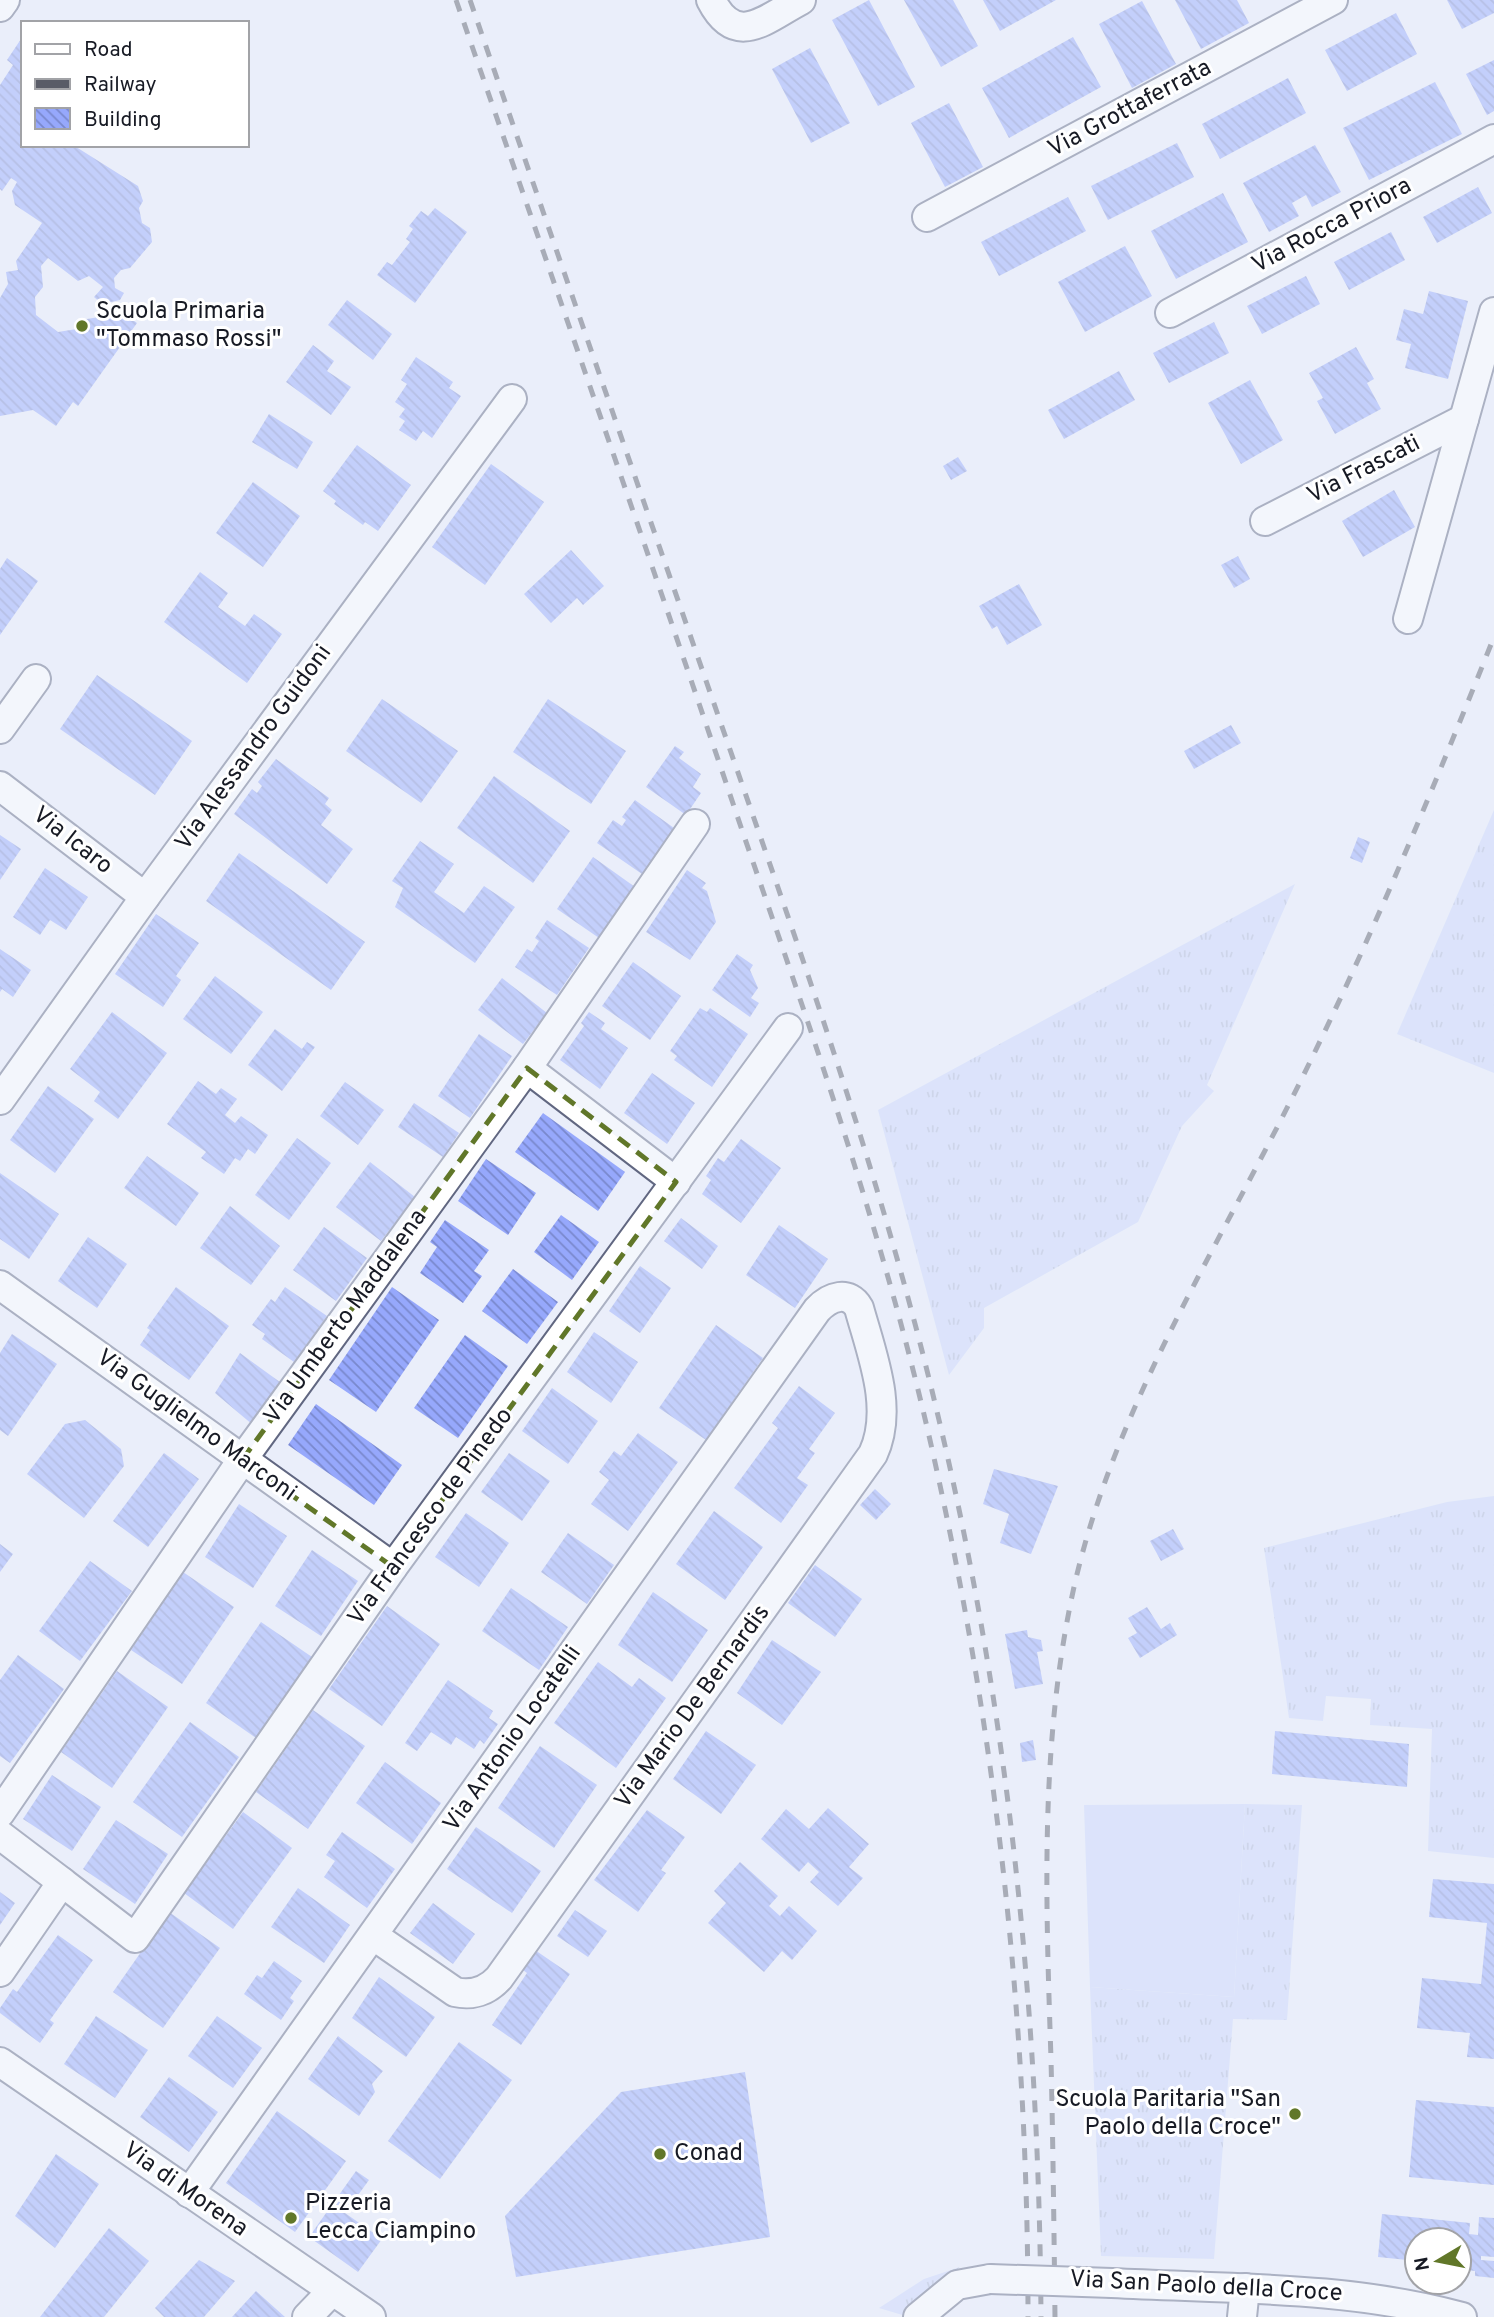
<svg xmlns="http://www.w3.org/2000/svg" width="1494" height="2317" viewBox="0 0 1494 2317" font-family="Overpass,sans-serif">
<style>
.grass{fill:url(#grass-tufts)}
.pitch{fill:#ccd6fc}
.building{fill:url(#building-back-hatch)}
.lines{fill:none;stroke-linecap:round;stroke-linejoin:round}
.minor-casing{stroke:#616781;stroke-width:32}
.minor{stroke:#fff;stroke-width:28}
.rail{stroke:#595c67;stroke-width:5;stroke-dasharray:12 12;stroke-linecap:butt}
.minor-bridge-casing{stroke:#616781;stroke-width:32;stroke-linecap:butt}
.minor-bridge{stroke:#fff;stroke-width:28}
.marked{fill:none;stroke:#617729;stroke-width:5;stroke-dasharray:14 9;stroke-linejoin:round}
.poi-dot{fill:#617729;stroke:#fff;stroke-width:2.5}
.labels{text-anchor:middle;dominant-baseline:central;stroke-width:6;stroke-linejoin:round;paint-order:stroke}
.street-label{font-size:24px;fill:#171a24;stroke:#fff}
.poi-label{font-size:24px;fill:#171a24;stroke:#fff;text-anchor:start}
</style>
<defs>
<pattern id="grass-tufts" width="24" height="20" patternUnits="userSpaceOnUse" patternTransform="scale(1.75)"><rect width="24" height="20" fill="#ccd6fc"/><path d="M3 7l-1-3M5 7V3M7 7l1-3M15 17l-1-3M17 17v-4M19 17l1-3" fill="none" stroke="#aeb7d8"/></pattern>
<pattern id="building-back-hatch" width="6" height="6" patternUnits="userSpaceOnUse" patternTransform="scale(1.75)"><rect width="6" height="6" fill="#96a8fc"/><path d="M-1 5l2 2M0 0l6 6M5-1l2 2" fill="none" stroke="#7988cc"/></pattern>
</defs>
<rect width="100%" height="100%" fill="#eaeefa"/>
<g class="grass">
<polygon points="1494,810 1494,1073 1397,1034"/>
<polygon points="1295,884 1207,1085 1214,1091 1182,1126 1138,1222 984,1308 984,1328 949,1375 878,1110"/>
<polygon points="1494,1496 1494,1858 1428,1851 1432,1729 1370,1725 1371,1699 1326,1696 1323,1721 1289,1718 1264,1548 1447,1502"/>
<polygon points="1245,1804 1302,1805 1287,2020 1233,2019 1214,2259 1101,2256 1090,1987 1234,1997"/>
<polygon points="960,2267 922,2301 909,2317 879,2308 924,2279"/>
</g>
<polygon class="pitch" points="1245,1804 1234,1997 1090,1987 1084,1805"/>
<g class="building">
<polygon points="869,0 915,87 878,106 832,20"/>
<polygon points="904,0 953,0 978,46 941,67"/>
<polygon points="983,0 1056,0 1000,31"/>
<polygon points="1175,0 1237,0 1249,23 1201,49"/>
<polygon points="1447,0 1494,0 1494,13 1462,29"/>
<polygon points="1142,1 1176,64 1132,88 1099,24"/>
<polygon points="1396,13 1417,54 1347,91 1325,50"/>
<polygon points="23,36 23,145 73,145 138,186 143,201 139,208 142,223 150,228 152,242 130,268 121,270 114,278 115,288 124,293 120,300 102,304 94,297 103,287 89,276 78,281 48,258 41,266 43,287 35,297 36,315 58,332 83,328 81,320 123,313 137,323 78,406 73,402 56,426 33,410 0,416 0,298 8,284 6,272 18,270 16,261 42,223 15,205 12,191 17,182 11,178 2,191 0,189 0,85 13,65 7,60"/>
<polygon points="1073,37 1101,87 1009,138 982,88"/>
<polygon points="810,48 850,123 811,143 772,69"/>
<polygon points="1494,60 1494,111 1487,115 1466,74"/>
<polygon points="1288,78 1306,113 1220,159 1202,124"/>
<polygon points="1435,82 1462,134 1369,180 1343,128"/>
<polygon points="949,103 983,167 945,187 911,123"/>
<polygon points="1177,143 1194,177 1108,220 1091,186"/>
<polygon points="1315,145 1341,192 1312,207 1306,195 1292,203 1299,216 1269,232 1243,183"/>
<polygon points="1478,187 1492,213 1437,243 1423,217"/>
<polygon points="1223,193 1248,242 1176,279 1151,231"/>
<polygon points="1068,197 1086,231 999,276 981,242"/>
<polygon points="435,208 467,232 415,303 377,275 387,262 392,265 410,242 406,239 413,229 409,226 421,211 428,216"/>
<polygon points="1391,232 1405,260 1349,290 1334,262"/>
<polygon points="1125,246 1152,296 1085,332 1058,282"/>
<polygon points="1306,276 1320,304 1262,334 1247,306"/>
<polygon points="1429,291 1468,301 1448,379 1405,368 1411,344 1396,340 1404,309 1423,314"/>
<polygon points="347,300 392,334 373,360 328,325"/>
<polygon points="1214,322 1229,353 1169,383 1153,353"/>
<polygon points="313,345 334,361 327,371 351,387 331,415 286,382"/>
<polygon points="1356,347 1374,379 1367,383 1381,409 1335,434 1317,401 1323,398 1309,373"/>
<polygon points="416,357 453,382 449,388 461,396 432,438 423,431 416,441 399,430 405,421 399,417 405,409 395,402 407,384 401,380"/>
<polygon points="1119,371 1135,400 1064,439 1048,410"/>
<polygon points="1250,380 1283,440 1241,464 1208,403"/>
<polygon points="269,414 313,442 297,469 252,442"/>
<polygon points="357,445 411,485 378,531 365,522 363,525 334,504 336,501 323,491"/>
<polygon points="958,457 967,471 951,480 943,466"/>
<polygon points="491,464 544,502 485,585 432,547"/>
<polygon points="253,482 300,516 263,567 216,533"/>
<polygon points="1394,490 1415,527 1363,557 1342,521"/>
<polygon points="571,550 604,586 583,605 577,598 551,623 524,594"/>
<polygon points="1238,556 1250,579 1234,588 1221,565"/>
<polygon points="7,558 38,581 0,635 0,569"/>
<polygon points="200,572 228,593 218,607 245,626 254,614 282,634 247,683 164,622"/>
<polygon points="1019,584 1042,625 1007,645 997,626 992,629 979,606"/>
<polygon points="97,675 192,741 155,795 60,729"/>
<polygon points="382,699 458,751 421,803 346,751"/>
<polygon points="548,699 626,751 591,804 513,752"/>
<polygon points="1231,725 1241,743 1194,769 1184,751"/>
<polygon points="675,746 684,752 679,758 701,774 693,787 701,793 686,815 646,787"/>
<polygon points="276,759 329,798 325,804 332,810 321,825 353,849 327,884 234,814 252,789 257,793 262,786 258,782"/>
<polygon points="494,776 570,831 533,883 457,828"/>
<polygon points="635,800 674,828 642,874 597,843 613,820 622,826 626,820 622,817"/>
<polygon points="0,835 21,849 0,880"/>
<polygon points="1358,837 1370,842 1362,863 1350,858"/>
<polygon points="420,841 454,864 434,892 464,913 484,886 515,907 475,963 395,907 403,888 392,881"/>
<polygon points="239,853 365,942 331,990 206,901"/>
<polygon points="593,857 635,887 599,938 557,909"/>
<polygon points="45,868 88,897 66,930 50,920 40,935 13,917"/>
<polygon points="687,870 706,883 702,888 707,891 716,922 690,960 646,932"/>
<polygon points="156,914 199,943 176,976 181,980 163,1007 115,974"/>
<polygon points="547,920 589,948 557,995 515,967 527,949 532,952 539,941 535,938"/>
<polygon points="0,949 31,970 13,997 2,989 0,992"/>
<polygon points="737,954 753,965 750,970 758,988 751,998 759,1003 750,1017 712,990"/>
<polygon points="633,962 681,996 650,1040 602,1006"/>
<polygon points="215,976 263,1012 231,1054 183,1019"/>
<polygon points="502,978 547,1013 523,1044 478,1010"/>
<polygon points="700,1008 707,1012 710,1008 748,1034 712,1087 674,1060 677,1056 670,1051"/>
<polygon points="112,1012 167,1053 118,1119 94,1101 100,1092 70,1069"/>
<polygon points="589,1012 605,1023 601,1029 628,1048 600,1089 560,1060 584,1026 581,1023"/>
<polygon points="275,1029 302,1049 307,1042 315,1047 282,1091 248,1065"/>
<polygon points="479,1034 512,1056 470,1118 438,1096"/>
<polygon points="652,1073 695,1103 667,1144 624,1113"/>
<polygon points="198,1081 216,1094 221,1088 237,1099 225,1115 235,1123 241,1116 268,1135 255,1154 248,1149 240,1161 235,1158 224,1174 201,1158 206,1152 167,1124"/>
<polygon points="345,1082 384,1110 358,1145 320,1116"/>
<polygon points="48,1086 94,1119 55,1173 10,1140"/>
<polygon points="414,1103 459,1133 443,1157 398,1127"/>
<polygon points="543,1113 625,1172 598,1211 515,1152"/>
<polygon points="297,1138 331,1163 289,1220 255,1195"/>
<polygon points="741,1139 781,1168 741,1223 702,1194 711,1180 706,1176 718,1158 724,1162"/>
<polygon points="147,1156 199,1193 176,1226 124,1188"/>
<polygon points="486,1159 536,1193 508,1235 458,1201"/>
<polygon points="370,1162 415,1197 381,1241 336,1207"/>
<polygon points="0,1173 59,1214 29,1259 0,1239"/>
<polygon points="230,1206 280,1246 251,1285 200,1248"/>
<polygon points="561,1215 599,1242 572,1280 534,1252"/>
<polygon points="681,1218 718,1246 702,1269 664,1241"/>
<polygon points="445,1220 489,1250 474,1271 482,1276 463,1303 420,1273 437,1247 430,1242"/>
<polygon points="779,1225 828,1259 795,1308 746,1275"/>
<polygon points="324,1227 367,1258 336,1301 293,1270"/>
<polygon points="88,1237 127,1264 97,1308 58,1281"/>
<polygon points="640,1266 671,1288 640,1333 609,1311"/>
<polygon points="513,1269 558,1302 527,1344 482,1311"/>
<polygon points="176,1287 229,1326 189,1380 140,1345 150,1330 147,1328"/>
<polygon points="285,1287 327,1316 294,1362 262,1339 265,1334 252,1325 271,1299 275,1302"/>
<polygon points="392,1287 439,1320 376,1412 329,1380"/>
<polygon points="716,1325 763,1358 706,1440 659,1408"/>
<polygon points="594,1332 638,1362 611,1403 567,1372"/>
<polygon points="12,1334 57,1364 8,1436 0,1430 0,1353"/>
<polygon points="465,1335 508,1366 458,1438 414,1408"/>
<polygon points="240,1353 284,1385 253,1425 215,1393"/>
<polygon points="799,1386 835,1413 809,1449 815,1453 797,1478 808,1485 781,1523 734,1488 778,1428 772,1423"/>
<polygon points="552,1388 598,1421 568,1464 522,1431"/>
<polygon points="316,1404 402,1465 374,1505 288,1445"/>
<polygon points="85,1420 121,1449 124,1466 84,1518 27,1474 65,1424"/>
<polygon points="638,1433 678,1462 628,1531 591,1504 609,1480 599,1472 614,1451 621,1456"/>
<polygon points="164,1453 199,1479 148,1547 113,1521"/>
<polygon points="509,1453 550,1481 522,1521 481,1492"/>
<polygon points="994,1469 1058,1486 1031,1554 1000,1543 1009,1514 983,1504"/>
<polygon points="875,1489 891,1504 876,1520 860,1505"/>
<polygon points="239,1504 287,1536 253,1588 205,1557"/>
<polygon points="714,1511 763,1547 725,1600 676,1564"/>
<polygon points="466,1513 509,1543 479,1587 435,1557"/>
<polygon points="1173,1529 1184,1549 1161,1561 1150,1541"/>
<polygon points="568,1533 614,1565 587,1604 541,1572"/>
<polygon points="0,1544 13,1554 0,1572"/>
<polygon points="312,1550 358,1581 321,1636 275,1606"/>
<polygon points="90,1561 132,1591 80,1661 39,1631"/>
<polygon points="815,1565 862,1599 835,1637 788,1603"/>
<polygon points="183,1572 234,1607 182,1684 131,1650"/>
<polygon points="511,1588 568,1627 539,1670 482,1631"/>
<polygon points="653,1592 708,1630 672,1682 618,1645"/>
<polygon points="387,1606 440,1644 382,1726 329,1689"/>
<polygon points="1147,1607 1161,1629 1170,1623 1177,1635 1140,1658 1128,1638 1137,1633 1128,1618"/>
<polygon points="261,1622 312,1657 256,1738 206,1703"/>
<polygon points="1027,1630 1028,1637 1041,1640 1043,1651 1037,1652 1043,1684 1015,1689 1005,1634"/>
<polygon points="772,1640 821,1672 782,1725 737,1693"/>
<polygon points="18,1655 64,1689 10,1763 0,1756 0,1680"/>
<polygon points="598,1662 632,1687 639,1678 666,1698 616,1768 554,1723"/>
<polygon points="117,1671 168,1707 112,1788 61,1752"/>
<polygon points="448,1680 493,1711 489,1718 498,1724 484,1744 480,1740 474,1749 456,1737 451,1745 431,1732 417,1751 405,1743"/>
<polygon points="313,1710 365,1746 308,1829 256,1792"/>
<polygon points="190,1722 239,1757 182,1837 133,1802"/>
<polygon points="706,1731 756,1765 721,1814 673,1779"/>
<polygon points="1275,1731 1409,1744 1407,1787 1272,1774"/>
<polygon points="1033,1740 1036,1760 1022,1762 1020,1743"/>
<polygon points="540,1746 597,1785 554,1848 498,1808"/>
<polygon points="385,1762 441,1803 412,1844 356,1803"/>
<polygon points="52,1775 101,1807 72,1851 23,1819"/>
<polygon points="828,1808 869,1844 849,1867 863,1878 838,1906 810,1882 819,1872 808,1862 799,1872 761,1839 786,1809 809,1829"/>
<polygon points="647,1810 685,1837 661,1870 666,1873 638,1912 594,1880"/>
<polygon points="243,1812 292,1848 233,1929 184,1893"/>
<polygon points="116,1820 168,1854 135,1904 83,1869"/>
<polygon points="476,1827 541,1871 512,1913 447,1869"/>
<polygon points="342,1832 395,1869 367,1908 324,1877 335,1861 326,1855"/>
<polygon points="740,1862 778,1896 769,1906 780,1916 789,1906 817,1931 792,1960 782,1951 764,1972 708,1923 726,1903 714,1891"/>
<polygon points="1433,1879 1494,1884 1494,2059 1467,2057 1470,2033 1417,2028 1422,1978 1481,1984 1487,1923 1429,1917"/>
<polygon points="298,1888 350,1925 324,1963 271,1927"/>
<polygon points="0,1892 15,1903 0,1925"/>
<polygon points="433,1903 475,1934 453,1964 410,1933"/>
<polygon points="575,1910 607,1931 588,1957 557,1936"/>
<polygon points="169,1912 220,1948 163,2028 113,1992"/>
<polygon points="58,1935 93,1960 50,2020 54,2023 40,2043 0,2013 0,2008 13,1989 17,1992"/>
<polygon points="532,1948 570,1974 521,2045 492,2025 527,1973 519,1967"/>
<polygon points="274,1961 302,1981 290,1998 294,2001 281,2020 244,1994 257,1975 262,1978"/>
<polygon points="379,1977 435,2017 406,2057 352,2018"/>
<polygon points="96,2016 148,2050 115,2098 64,2064"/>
<polygon points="217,2016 262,2048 233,2088 188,2056"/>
<polygon points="338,2036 383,2071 372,2084 375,2092 359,2116 308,2079"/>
<polygon points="459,2042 512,2080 440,2179 388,2141"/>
<polygon points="745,2072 770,2237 516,2277 505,2216 621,2092"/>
<polygon points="169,2077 218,2112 189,2152 140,2117"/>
<polygon points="1416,2100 1494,2107 1494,2185 1409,2177"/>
<polygon points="277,2111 346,2161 295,2232 226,2183"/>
<polygon points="56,2154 99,2184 55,2248 15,2216"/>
<polygon points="356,2171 369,2180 345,2213 382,2239 358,2272 309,2237"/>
<polygon points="1382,2214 1470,2223 1469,2234 1478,2235 1479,2217 1494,2218 1494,2257 1481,2256 1481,2260 1494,2261 1494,2278 1475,2276 1475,2271 1459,2269 1459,2240 1417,2240 1417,2261 1378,2257"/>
<polygon points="109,2228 149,2261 104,2317 40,2317"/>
<polygon points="199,2260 235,2281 204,2317 164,2317 155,2308"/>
<polygon points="256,2291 285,2317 232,2317"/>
</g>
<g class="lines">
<g class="minor-casing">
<g id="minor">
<path d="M711,0C736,49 765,19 801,0"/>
<polyline points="0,7 5,0"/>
<polyline points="927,217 1333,0"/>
<polyline points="1170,313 1494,139"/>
<polyline points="1265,521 1464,419"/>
<polyline points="1408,619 1494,312"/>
<polyline points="0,729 36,679"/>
<polyline points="0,786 145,897"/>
<polyline points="527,1068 676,1182"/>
<polyline points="0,1100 145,897 512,399"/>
<polyline points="0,1285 393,1567"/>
<polyline points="0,1813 242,1460 527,1068 695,824"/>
<polyline points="0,1835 62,1882 0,1972"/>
<polyline points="62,1882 135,1938 393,1567 788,1028"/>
<polyline points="0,2062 371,2317"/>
<path d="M189,2193L817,1310C830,1296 849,1290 859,1308C872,1355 894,1409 873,1454L499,1978C487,1991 472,1996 455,1992L374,1936"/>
<path d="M1112,2283C1229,2289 1348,2286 1462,2317"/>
<polyline points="307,2317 332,2291"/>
<polyline points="918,2317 957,2285 990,2279"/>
<polyline points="1242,2317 1245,2288"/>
</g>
</g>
<use href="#minor" class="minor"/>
<g class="rail">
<path d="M456,0C552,277 649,555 743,833C815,1042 889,1251 936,1467C998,1746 1028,2031 1028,2317"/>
<path d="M470,0C555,247 641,494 727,741C805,965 885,1189 939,1420C1009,1714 1039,2015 1041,2317"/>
<path d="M1055,2317C1054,2231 1053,2145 1051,2059C1046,1907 1040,1756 1070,1606C1106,1424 1208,1265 1290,1102C1367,950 1431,794 1494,637"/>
</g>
<g class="minor-bridge-casing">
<polyline id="minor-bridge" points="990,2279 1112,2283"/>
</g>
<use href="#minor-bridge" class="minor-bridge"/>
</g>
<path d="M0 0H1494V2317H0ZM527,1068L676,1182L393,1567L242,1460Z" fill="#eaeefa" fill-opacity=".55" fill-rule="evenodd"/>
<path class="marked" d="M527,1068L676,1182L393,1567L242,1460Z"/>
<g class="poi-dot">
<circle cx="82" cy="326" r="7"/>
<circle cx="1295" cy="2114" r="7"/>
<circle cx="660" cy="2154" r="7"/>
<circle cx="291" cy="2218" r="7"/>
</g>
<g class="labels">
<g class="street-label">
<text transform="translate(1130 109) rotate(-28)">Via Grottaferrata</text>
<text transform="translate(1332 226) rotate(-28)">Via Rocca Priora</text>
<text transform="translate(1364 470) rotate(-27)">Via Frascati</text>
<text transform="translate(254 748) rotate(-54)">Via Alessandro Guidoni</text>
<text transform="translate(72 841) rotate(38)">Via Icaro</text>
<text transform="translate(346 1317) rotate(-54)">Via Umberto Maddalena</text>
<text transform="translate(196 1426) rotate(36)">Via Guglielmo Marconi</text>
<text transform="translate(431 1517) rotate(-54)">Via Francesco de Pinedo</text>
<text transform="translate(693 1707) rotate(-54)">Via Mario De Bernardis</text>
<text transform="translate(513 1739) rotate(-55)">Via Antonio Locatelli</text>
<text transform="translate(185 2190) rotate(35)">Via di Morena</text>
<text transform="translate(1206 2287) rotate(3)">Via San Paolo della Croce</text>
</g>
<g class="poi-label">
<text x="96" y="312">Scuola Primaria<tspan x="96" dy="28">"Tommaso Rossi"</tspan></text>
<text x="1281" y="2100" text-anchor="end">Scuola Paritaria "San<tspan x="1281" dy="28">Paolo della Croce"</tspan></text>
<text x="674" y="2154">Conad</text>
<text x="305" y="2204">Pizzeria<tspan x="305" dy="28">Lecca Ciampino</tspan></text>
</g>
</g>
<rect x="21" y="21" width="228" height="126" fill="#ffffff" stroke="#a2a3a7" stroke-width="2"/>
<rect x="35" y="44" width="35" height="10" fill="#ffffff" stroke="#a2a3a7" stroke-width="2"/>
<text x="84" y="56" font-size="21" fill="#171a24">Road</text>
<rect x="35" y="79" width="35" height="10" fill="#595c67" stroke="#a2a3a7" stroke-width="2"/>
<text x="84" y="91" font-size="21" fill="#171a24">Railway</text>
<rect x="35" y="108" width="35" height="21" fill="url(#building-back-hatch)" stroke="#a2a3a7" stroke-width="2"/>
<text x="84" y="126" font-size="21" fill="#171a24">Building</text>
<g transform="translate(1438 2261) rotate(260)"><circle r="33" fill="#ffffff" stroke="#a2a3a7" stroke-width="2"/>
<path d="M0-5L12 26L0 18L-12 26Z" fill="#617729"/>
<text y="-10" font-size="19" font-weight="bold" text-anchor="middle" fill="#171a24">N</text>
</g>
</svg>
